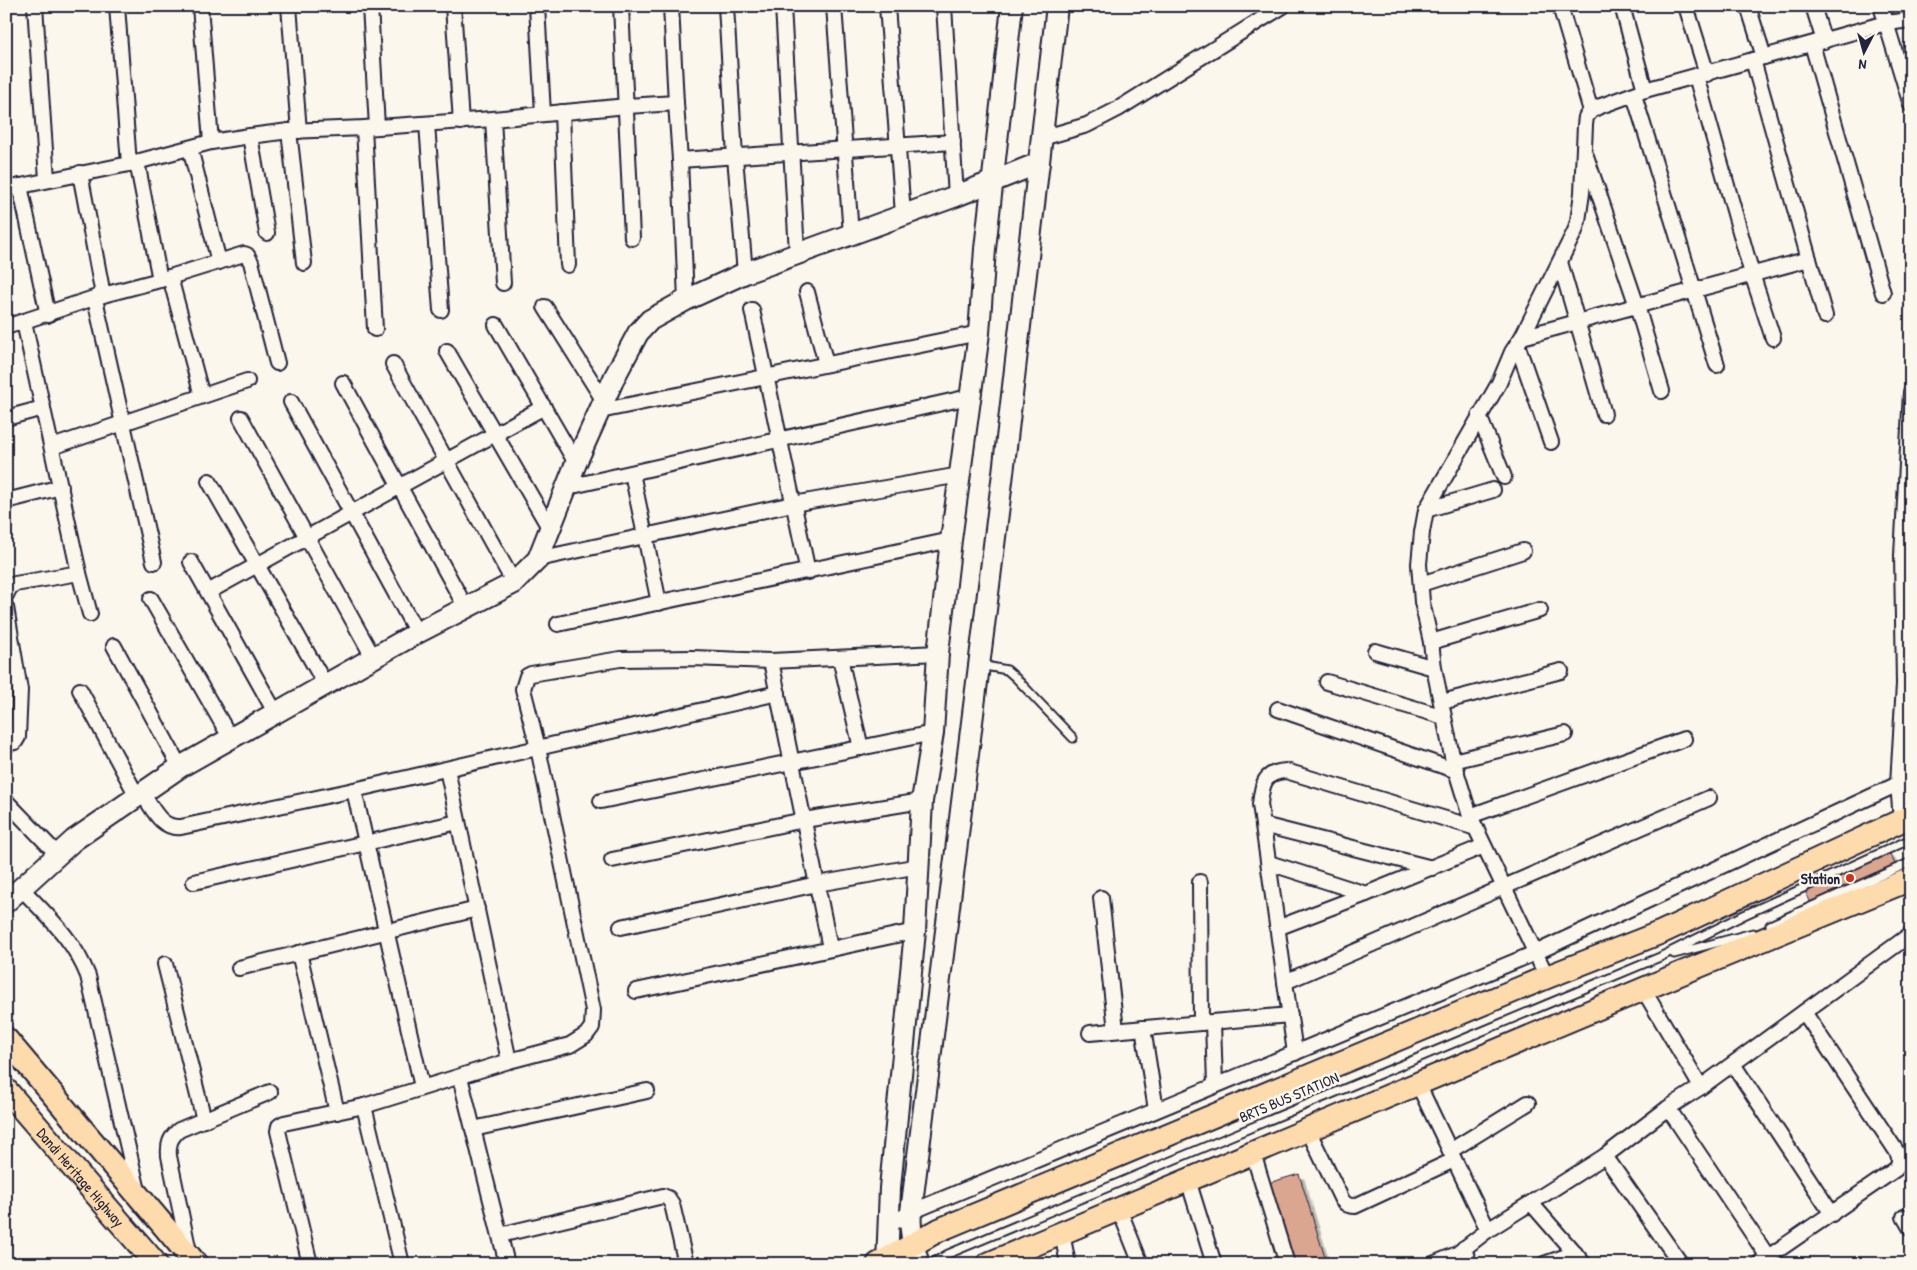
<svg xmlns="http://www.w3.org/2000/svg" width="1917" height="1270" viewBox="0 0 1917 1270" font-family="'Patrick Hand',sans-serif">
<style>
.building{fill:#dba690;stroke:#22223b;filter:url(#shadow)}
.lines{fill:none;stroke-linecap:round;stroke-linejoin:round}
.lane-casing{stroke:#22223b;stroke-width:11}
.street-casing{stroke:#22223b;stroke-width:18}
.secondary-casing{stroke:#22223b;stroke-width:24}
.primary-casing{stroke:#22223b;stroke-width:26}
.lane{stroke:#fbf7ec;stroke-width:7}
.street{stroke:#fbf7ec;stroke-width:14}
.secondary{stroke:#fbf7ec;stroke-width:20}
.primary{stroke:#fedbac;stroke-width:22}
.poi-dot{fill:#c8321e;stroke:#fbf7ec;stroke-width:2}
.labels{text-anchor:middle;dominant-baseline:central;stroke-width:5;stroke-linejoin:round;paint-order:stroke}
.poi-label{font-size:15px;font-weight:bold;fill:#22223b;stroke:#fbf7ec;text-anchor:end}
.street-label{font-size:15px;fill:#22223b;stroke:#fbf7ec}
</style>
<defs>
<filter id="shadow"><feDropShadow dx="4.5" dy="4.5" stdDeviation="0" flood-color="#0004"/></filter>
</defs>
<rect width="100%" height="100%" fill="#fbf7ec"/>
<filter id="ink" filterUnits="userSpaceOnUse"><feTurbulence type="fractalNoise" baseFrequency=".02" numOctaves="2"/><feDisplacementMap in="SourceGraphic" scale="10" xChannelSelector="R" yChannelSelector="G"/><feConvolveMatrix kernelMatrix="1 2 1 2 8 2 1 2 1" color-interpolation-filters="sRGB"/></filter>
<g filter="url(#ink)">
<g class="building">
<polygon points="1889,852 1896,866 1812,905 1805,891"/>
<polygon points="1299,1174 1327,1264 1289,1264 1265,1184"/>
</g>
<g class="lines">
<g class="lane-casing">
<g id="lane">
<polyline points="980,665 1007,670 1015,677 1073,738"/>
<polyline points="1770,925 1911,862"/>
<polyline points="1674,954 1753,933"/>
<polyline points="930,1264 948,1254 1660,957 1744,915 1911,839"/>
</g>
</g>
<g class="street-casing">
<g id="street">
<polyline points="35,6 47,179"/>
<polyline points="117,6 129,164"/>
<polyline points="200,6 211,142"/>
<polyline points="289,6 299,131"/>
<polyline points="370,6 377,127"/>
<polyline points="453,6 461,122"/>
<polyline points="537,6 543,114"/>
<polyline points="621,6 632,238"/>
<polyline points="671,6 676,103"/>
<polyline points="726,6 735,157 745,273"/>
<polyline points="783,6 797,253"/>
<polyline points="834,6 851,235"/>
<polyline points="887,6 903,214"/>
<polyline points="944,6 956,196"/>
<polyline points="1560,6 1591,111"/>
<polyline points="1622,6 1645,90"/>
<polyline points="1686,6 1707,74"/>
<polyline points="1748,6 1764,57"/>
<polyline points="1813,6 1824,41"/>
<polyline points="1881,6 1911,105"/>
<polyline points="1812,44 1883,293"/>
<polyline points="1753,60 1825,316"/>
<polyline points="1696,76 1752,274 1773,338"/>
<polyline points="1634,95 1717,365"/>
<polyline points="562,112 568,265"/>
<polyline points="493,119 503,283"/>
<polyline points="427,124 441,310"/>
<polyline points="364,128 375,329"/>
<polyline points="289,131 304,263"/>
<polyline points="250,136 267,233"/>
<polyline points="1042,138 1087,125 1118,109 1283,6"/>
<polyline points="190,148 219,262"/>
<polyline points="1586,156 1637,306 1662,391"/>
<polyline points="680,160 953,142"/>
<polyline points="137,162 160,280"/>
<polyline points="80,173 103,295"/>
<polyline points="20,186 48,315"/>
<polyline points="6,189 129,164 211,142 250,136 289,131 364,128 493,119 627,106 676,103 680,160 686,300"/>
<polyline points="1560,262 1604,414"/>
<polyline points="170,277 202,396"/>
<polyline points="807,292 826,364"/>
<polyline points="95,299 154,562"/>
<polyline points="545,307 604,401"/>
<polyline points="752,310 808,572"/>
<polyline points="24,322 79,573 90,614"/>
<polyline points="496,325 576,463"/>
<polyline points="6,327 103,295 160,280 244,254 247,255 251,262 277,363"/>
<polyline points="1522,337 1809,259"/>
<polyline points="1517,344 1551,442"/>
<polyline points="447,351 550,529"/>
<polyline points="393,364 514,583"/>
<polyline points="343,383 466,608"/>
<polyline points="291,402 417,633"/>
<polyline points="600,411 979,333"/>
<polyline points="1479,416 1504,477"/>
<polyline points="6,418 43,408"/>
<polyline points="241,418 373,657"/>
<polyline points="52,447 247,381"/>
<polyline points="632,473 659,603"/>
<polyline points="209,481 325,684"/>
<polyline points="568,487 969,397"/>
<polyline points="6,501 61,487"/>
<polyline points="1426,510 1493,490"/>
<polyline points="538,559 793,504 960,475"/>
<polyline points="191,562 275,712"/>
<polyline points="1421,584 1523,551"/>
<polyline points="208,592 544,407"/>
<polyline points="6,595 10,587 15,584 79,573"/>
<polyline points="151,599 231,739"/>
<polyline points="6,607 20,690 18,737 15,742 6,744"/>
<polyline points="558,624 951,540"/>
<polyline points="1431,642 1540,610"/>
<polyline points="114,646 180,767"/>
<polyline points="1375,651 1434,668"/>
<polyline points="840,658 861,748"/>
<polyline points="771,661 830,948"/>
<polyline points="1327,682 1444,717"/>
<polyline points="80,690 137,796"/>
<polyline points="1442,702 1561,671"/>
<polyline points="1278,709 1457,771"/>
<polyline points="1453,761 1565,734"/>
<polyline points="447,769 509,1061"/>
<polyline points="354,790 422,1087"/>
<path d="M142,793C153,808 160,829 181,827L354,790L778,693"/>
<polyline points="6,801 58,855"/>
<polyline points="601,801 933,733"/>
<polyline points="1470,816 1684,739"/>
<polyline points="1901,820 1898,784 1904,684 1902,555 1911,392"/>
<polyline points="1263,825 1432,868"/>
<polyline points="612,860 804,820 922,801"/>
<polyline points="1269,863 1366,894"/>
<polyline points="194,882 458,822"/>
<polyline points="1200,882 1201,1023"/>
<path d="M21,888C49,918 73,938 88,976L138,1191"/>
<polyline points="1101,898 1116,1030"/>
<polyline points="621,927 817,884 919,866"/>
<polyline points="1277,928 1366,894 1484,846"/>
<polyline points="299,953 337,1112"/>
<polyline points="165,964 204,1120"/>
<polyline points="239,968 477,909"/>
<polyline points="1547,977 1470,816 1453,761 1434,668 1431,642 1422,602 1419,564 1422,532 1426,510 1499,383 1512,352 1522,337 1575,231 1578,221 1582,193 1585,125 1586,117 1591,111 1598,107 1645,90 1886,23 1911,20"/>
<polyline points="1285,982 1709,798"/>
<polyline points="1643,989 1701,1087"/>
<polyline points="636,991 915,931"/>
<polyline points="1213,1022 1215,1085"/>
<polyline points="1143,1028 1156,1110"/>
<polyline points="1090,1033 1290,1015"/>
<path d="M1295,1053L1260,804C1262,784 1264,772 1286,771L1476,828"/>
<polyline points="1733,1064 1832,1214"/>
<polyline points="460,1077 507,1264"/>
<polyline points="1418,1084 1488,1230"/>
<polyline points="364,1106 402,1264"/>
<polyline points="1668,1108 1768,1257"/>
<polyline points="473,1129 647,1091"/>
<path d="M1308,1130L1342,1200C1346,1205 1349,1206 1355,1206L1454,1160"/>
<polyline points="1450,1151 1528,1103"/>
<polyline points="1253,1153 1287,1264"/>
<polyline points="1605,1156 1681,1264"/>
<polyline points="1188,1180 1214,1264"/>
<polyline points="1531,1203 1584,1264"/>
<polyline points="1119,1209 1141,1264"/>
<polyline points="1904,1217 1911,1229"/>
<polyline points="888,1226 911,1212 1535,953 1898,784 1911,781"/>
<polyline points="1062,1233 1068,1264"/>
<polyline points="500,1235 663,1196 668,1198 672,1204 686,1264"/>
<polyline points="1464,1248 1469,1264"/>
<path d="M189,1252L169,1156C168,1144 170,1138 179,1130L270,1092"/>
<polyline points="310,1264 278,1131 279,1126 284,1123 364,1106 509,1061 570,1045 586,1035 592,1027 593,1010 538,748 523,689 527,676 531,674 620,659 693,658 771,661 938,653"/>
<polyline points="1433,1264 1457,1254 1488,1230 1605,1156 1668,1108 1701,1087 1911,934"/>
<polyline points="1544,1264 1575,1253"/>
<path d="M1758,1264L1896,1169C1900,1162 1900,1158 1897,1152L1804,1012"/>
</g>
</g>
<g class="secondary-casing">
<g id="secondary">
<polyline points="6,902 74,840 180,767 417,633 514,583 538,559 576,463 615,376 638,333 650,320 686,300 745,273 956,196 1039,163"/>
<polyline points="887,1264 890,1188 915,931 922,801 933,733 938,653 951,540 979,333 985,249 1012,6"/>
<path d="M919,1264C913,1246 909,1230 911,1212L1003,473L1057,6"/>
</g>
</g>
<g class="primary-casing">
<g id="primary">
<polyline points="6,1039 196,1264"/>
<path id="s1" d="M6,1090L156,1264"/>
<polyline points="878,1264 939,1230 1547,977 1662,932 1911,816"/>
<polyline points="988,1264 1682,973 1911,879"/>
</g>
</g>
<use href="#lane" class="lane"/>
<use href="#street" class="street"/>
<use href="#secondary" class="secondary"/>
<use href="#primary" class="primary"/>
</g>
</g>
<circle class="poi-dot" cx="1850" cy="878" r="5"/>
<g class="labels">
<g class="poi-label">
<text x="1840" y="878">Station</text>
</g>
<g class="street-label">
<text transform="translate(1289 1097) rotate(-23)">BRTS BUS STATION</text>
<text stroke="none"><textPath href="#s1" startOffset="115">Dandi Heritage Highway</textPath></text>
</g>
</g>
<rect width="1917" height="1270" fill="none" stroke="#fbf7ec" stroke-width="25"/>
<rect x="12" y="12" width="1892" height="1245" fill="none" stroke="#22223b" stroke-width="2" filter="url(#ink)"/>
<g transform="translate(1864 52) rotate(186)" stroke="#fbf7ec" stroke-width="4" paint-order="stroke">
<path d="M0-4L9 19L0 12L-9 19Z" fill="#22223b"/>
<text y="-8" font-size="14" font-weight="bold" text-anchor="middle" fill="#22223b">N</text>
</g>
</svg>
